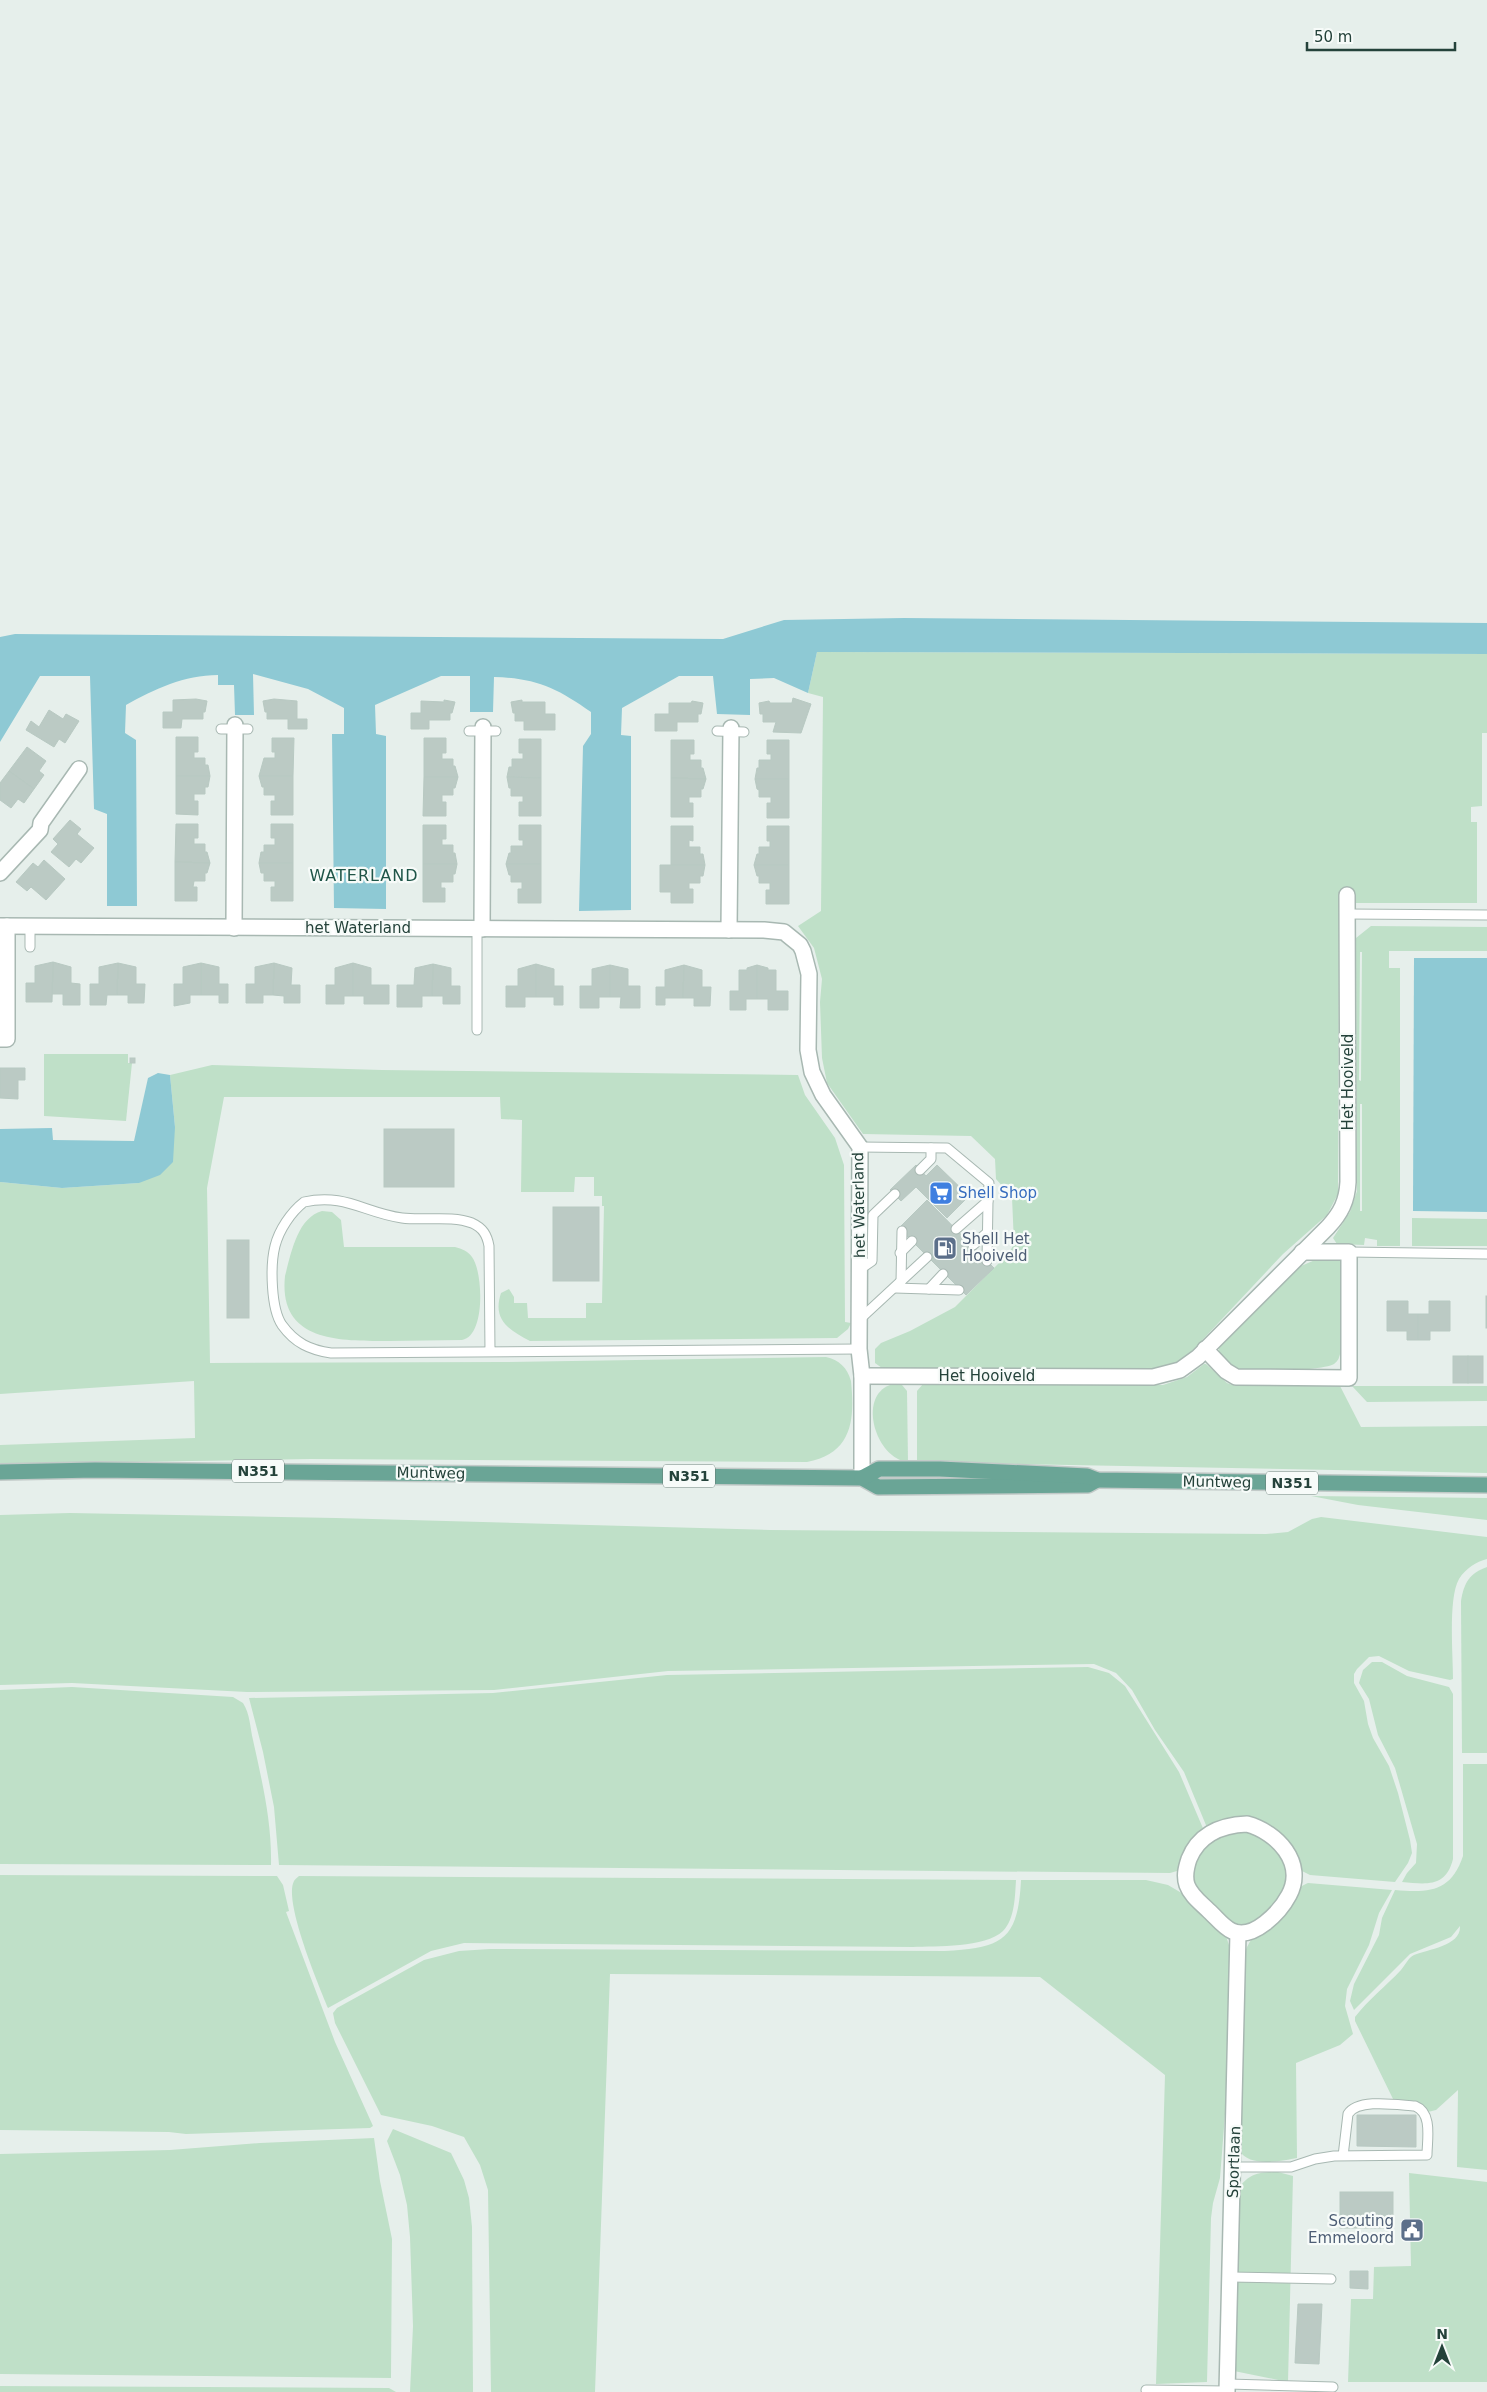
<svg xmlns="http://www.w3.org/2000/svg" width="1487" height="2392" viewBox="0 0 1487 2392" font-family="'DejaVu Sans',sans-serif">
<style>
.green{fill:#bfe0c8;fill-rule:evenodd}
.water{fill:#8ec9d4}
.building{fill:#bbcac4;stroke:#b8c9c2}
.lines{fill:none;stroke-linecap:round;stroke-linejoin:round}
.lane-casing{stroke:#a8b8b2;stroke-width:11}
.street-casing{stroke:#a8b8b2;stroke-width:18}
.primary-casing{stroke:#c2cac8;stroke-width:18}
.lane{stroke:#fff;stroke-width:9}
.street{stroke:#fff;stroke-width:15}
.primary{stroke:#6aa596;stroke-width:15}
.labels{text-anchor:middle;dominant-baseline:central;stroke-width:4.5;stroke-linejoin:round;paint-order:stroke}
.shield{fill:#f7fbf9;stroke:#637a73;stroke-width:1}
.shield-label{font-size:14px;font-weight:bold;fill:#24423a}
.street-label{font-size:15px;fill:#24423a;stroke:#f7fbf9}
.shop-label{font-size:15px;fill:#366cbe;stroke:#f7fbf9;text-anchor:start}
.service-label{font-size:15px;fill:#4e5e75;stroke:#f7fbf9;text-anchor:start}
.neighbourhood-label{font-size:16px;letter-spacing:1px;fill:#1f5548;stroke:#f7fbf9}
</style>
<rect width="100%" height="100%" fill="#e6efeb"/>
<g class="green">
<polygon points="817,652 1487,654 1487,733 1482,733 1482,806 1471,807 1471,822 1477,822 1477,903 1356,903 1354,894 1339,895 1338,1194 1327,1215 1283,1254 1192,1351 1175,1364 1154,1368 894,1370 882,1368 875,1363 875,1349 881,1343 910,1331 955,1307 1009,1253 1014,1244 1012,1197 996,1179 995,1159 971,1136 863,1134 827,1083 822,1058 820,1002 822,979 814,948 798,926 821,911 823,697 808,693"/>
<path d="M1371,926L1487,927V951H1389V968H1400V1246H1377V1240L1365,1238L1364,1245L1337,1244L1333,1238L1350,1212L1357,1191L1356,938ZM1360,952H1362L1361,1081L1359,1080ZM1360,1104H1362V1211H1360Z"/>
<polygon points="44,1054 128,1054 128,1063 132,1063 126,1121 44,1116"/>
<path d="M212,1065L382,1070L798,1075L805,1095L835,1138L844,1165L845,1322L851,1323L848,1329L837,1338L530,1341C509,1330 492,1320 501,1293L509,1289L514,1297V1303H527L528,1318H586V1303H602L604,1206H602V1196H594V1177H575L574,1192H521L522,1120L501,1119L500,1097H224L207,1188L210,1363L503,1362L826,1357C839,1360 847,1367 851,1381C855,1421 852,1453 807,1462L311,1459L0,1464V1445L195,1438L194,1381L0,1394V1182L62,1188L139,1183L175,1127L170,1075Z"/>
<path d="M322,1211L332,1212L341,1220L344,1247H455C462,1249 468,1251 472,1257C483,1271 486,1336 462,1340C437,1340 413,1341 389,1341C341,1341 278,1343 285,1276C291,1254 297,1218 322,1211Z"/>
<polygon points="1412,1218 1487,1219 1487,1246 1412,1246"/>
<path d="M1315,1260L1340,1261V1354C1339,1358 1338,1361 1334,1364C1323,1371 1247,1373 1234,1368L1219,1353V1348L1301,1266Z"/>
<polygon points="1204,1364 1206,1364 1227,1383 1235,1386 1340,1386 1361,1427 1487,1426 1487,1473 917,1462 917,1391 923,1384 1163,1385 1187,1377"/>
<path d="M890,1385H902L907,1391L908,1462C876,1459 857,1397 890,1385Z"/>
<polygon points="1352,1386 1487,1386 1487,1401 1367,1402"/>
<polygon points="1311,1496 1487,1498 1487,1520 1358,1505"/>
<path d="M70,1513L336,1518L770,1530L1266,1534L1288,1532L1312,1519L1321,1517L1487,1537V1559C1476,1562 1466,1568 1459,1579C1448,1598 1453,1655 1453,1679L1450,1680L1409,1671L1379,1656L1369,1657L1357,1669L1354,1674V1683L1364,1701L1368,1724L1373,1738L1389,1766L1398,1793L1410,1840L1412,1853L1408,1863L1395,1882L1310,1875L1300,1870L1272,1829L1208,1830L1184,1772L1155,1730L1132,1690L1116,1673L1094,1664L668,1671L494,1690L247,1692L72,1683L0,1685V1515Z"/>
<path d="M1487,1567V1753H1462L1461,1601C1464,1582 1470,1573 1487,1567Z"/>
<path d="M1372,1662H1382L1407,1676L1449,1687L1453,1694V1859C1446,1888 1426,1884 1402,1882L1407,1873L1416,1863L1417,1844L1395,1768L1378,1735L1369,1699L1359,1683L1363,1670Z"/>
<polygon points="1088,1667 1109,1673 1125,1686 1179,1772 1205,1833 1177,1871 1170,1873 279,1865 274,1807 263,1752 249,1698 493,1693 667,1675"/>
<path d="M72,1687L233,1697L243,1703C250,1714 250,1727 253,1740C262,1781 272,1822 271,1865L0,1864V1690Z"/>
<path d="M1463,1764H1487V2170L1457,2167L1458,2090L1436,2110L1428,2112C1422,2098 1407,2102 1394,2101L1355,2021V2017C1369,1999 1386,1986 1401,1970C1406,1964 1408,1958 1414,1955C1428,1949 1461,1946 1460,1926L1451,1937L1410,1954L1354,2010L1350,2001L1354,1984L1379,1935L1382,1918L1395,1890C1429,1893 1451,1892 1463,1856Z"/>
<polygon points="1225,1830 1258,1832 1287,1861 1286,1893 1267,1913 1249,1925 1239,1926 1226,1921 1194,1888 1192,1872 1197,1853"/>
<polygon points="0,1875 277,1876 283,1885 289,1911 286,1912 335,2042 373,2126 370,2128 186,2134 169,2132 0,2130"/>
<path d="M299,1876L1016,1880C1015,1896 1015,1919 1003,1931C985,1948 936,1946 913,1947L464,1943L431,1951L328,2008C319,1986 283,1901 294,1881C295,1879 297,1878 299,1876Z"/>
<path d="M1021,1880H1146L1168,1885L1190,1898L1218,1926L1226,1936L1230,1948L1232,2025L1220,2178L1213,2203L1211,2218L1207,2382L1156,2384L1165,2075L1040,1977L610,1974L595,2392H491L488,2190L480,2165L464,2137L432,2126L381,2115L335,2023L333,2013L337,2008L424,1960L459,1951L490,1949L945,1951C1004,1948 1018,1939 1021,1880Z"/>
<path d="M1308,1883L1392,1890L1379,1913L1369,1945L1347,1989L1345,2006L1353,2034L1340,2045L1296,2063L1297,2158C1281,2161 1249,2168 1239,2150L1245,1953C1249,1935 1291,1889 1308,1883Z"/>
<polygon points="393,2129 451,2153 464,2180 469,2198 472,2227 473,2392 410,2392 413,2326 410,2237 407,2205 400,2175 387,2141"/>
<polygon points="374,2138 380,2181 392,2239 391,2378 0,2374 0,2154 170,2150 260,2143"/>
<path d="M1278,2172L1293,2176L1288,2382L1234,2371L1238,2189C1249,2173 1260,2172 1278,2172Z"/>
<polygon points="1409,2173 1487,2182 1487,2382 1348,2382 1351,2299 1373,2299 1374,2267 1411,2266"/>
<polygon points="0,2386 389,2388 396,2392 0,2392"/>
</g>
<g class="water">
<path d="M904,618L1487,623V654L817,652L808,693L774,678L750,679V715L717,714L713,676H679L622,708L621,735L631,736V910L579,911L583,746L591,734V712C557,688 536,678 494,677L493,712H470V676H441L375,705L376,734L386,736V909L334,908L332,734H344V708L308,689L253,674L254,715H235L234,685H218V675C184,675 155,689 126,705L125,733L136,740L137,906H107V814L94,809L90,676H40L0,742V637L15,634L723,639L784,620Z"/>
<polygon points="1414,958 1487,958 1487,1212 1413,1211"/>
<polygon points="158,1073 170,1075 175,1127 173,1162 160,1175 139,1183 62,1188 0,1182 0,1129 52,1128 53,1140 134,1141 148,1078"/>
</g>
<g class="building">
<polygon points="793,698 811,704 801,733 773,732 776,722 763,722 763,714 760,714 759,703 769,701 770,703 792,703"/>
<polygon points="196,699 207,701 205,712 203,712 203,719 182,719 181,728 163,728 163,712 173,712 173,700"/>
<polygon points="274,699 297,701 297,719 307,719 307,729 288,729 288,719 267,719 267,712 265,712 263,701"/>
<polygon points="444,700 455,702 452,713 450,713 450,720 429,720 429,729 411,729 411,713 421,713 421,701 444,702"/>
<polygon points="522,700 522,702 545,702 545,714 555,714 555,730 524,730 524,721 515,721 515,713 513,713 511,702"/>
<polygon points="692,701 703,703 701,714 698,714 698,722 677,722 677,731 655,731 655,714 669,714 669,703 691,703"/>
<polygon points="49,710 63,719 66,714 79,721 65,743 59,739 54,747 26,730 31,721 39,727"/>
<polygon points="176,737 198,737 198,752 194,752 194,758 205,758 205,765 208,765 210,776 176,776"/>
<polygon points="272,738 294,738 293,776 259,776 264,758 275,758 275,752 272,752"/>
<polygon points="424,738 446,738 446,753 442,753 442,759 453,759 453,766 455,766 458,777 424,777"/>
<polygon points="519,739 541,739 541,778 507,777 509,767 512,767 512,759 523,759 523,753 519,753"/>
<polygon points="671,740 694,740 694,754 690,754 690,760 701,760 701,768 703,768 706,779 671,778"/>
<polygon points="767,740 789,740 789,779 755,779 757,768 759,768 759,760 771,760 771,754 767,754"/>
<polygon points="27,747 46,761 39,771 44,775 34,789 9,771"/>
<polygon points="9,771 34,789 24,803 18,799 11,808 0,800 0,783"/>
<polygon points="176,776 210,776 208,787 205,787 205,794 194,794 194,801 198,801 198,815 176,814"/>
<polygon points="259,776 293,776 293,815 271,815 271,801 275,801 275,795 264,795 264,787 262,787"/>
<polygon points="424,777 458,777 455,788 453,788 453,795 442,795 442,802 446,802 446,816 423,816"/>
<polygon points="507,777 541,778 541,816 519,816 519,802 523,802 523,796 511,796 511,788 509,788"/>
<polygon points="671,778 706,779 703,789 701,789 701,797 689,797 689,803 693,803 693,817 671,817"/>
<polygon points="755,779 789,779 789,818 767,818 767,803 771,803 771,797 759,797 759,790 757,789"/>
<polygon points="70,820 81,829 77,834 94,848 81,863 76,859 69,867 51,852 58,844 53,839"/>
<polygon points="176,824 198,824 198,838 194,838 194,844 205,844 205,852 207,852 210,863 175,862"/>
<polygon points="271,824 293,824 293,863 259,863 261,852 264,852 264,845 275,845 275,838 271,838"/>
<polygon points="423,825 446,825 446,839 442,839 442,845 453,845 453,853 455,853 457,864 423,864"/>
<polygon points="519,825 541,825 541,864 506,864 509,853 511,853 511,846 523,846 523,840 519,840"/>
<polygon points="671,826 693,826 693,841 689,840 689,847 700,847 700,854 703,854 705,865 671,865"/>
<polygon points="767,826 789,826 789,865 754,865 757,854 759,854 759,847 770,847 770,841 767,841"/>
<polygon points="44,860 65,879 46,900 31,887 27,891 16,882 33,863 38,867"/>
<polygon points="175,862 210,863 207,873 205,873 205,881 194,881 193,887 197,887 197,901 175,901"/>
<polygon points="259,863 293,863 293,901 271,901 271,887 275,887 275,881 264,881 264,873 261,873"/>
<polygon points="423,864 457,864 455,874 453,874 453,882 441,882 441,888 445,888 445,902 423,902"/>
<polygon points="506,864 541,864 541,903 518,903 518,889 522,889 522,882 511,882 511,875 509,875"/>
<polygon points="660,865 705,865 703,876 700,876 700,883 689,883 689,889 693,889 693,903 671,903 671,892 660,892"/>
<polygon points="754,865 789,865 789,904 766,904 766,890 770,890 770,883 759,883 759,876 757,876"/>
<polygon points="53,962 71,967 71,983 80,984 80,1005 63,1005 63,994 52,994"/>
<polygon points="53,962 52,1002 26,1002 26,983 35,983 35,966"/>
<polygon points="118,963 136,967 136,984 145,984 144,1003 128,1003 128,995 117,995"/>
<polygon points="118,963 117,995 107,995 106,1005 90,1005 90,984 99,984 99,967"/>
<polygon points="201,963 219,967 219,984 228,984 228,1003 219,1003 219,995 201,995"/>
<polygon points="201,963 201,995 190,995 190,1003 174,1006 174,984 183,984 183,967"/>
<polygon points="274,963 292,968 291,985 300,985 300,1003 284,1003 284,996 273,995"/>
<polygon points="274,963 273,995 263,995 263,1003 246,1003 246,984 255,984 255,967"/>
<polygon points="353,963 353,996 344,996 344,1004 326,1004 326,985 335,985 335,968"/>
<polygon points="353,963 371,968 371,985 389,985 389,1004 364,1004 364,996 353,996"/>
<polygon points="433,964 451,968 451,986 460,986 460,1004 443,1004 443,996 432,996"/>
<polygon points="433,964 432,996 422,996 422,1007 397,1007 397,985 414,985 415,968"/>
<polygon points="536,964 536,997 525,997 525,1007 506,1007 506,986 518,986 518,969"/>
<polygon points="536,964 554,969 554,986 563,986 563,1005 554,1005 554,997 536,997"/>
<polygon points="610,965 610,997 599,997 599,1008 580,1008 580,986 592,986 592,969"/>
<polygon points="610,965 628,969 628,986 640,986 640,1008 620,1008 621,997 610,997"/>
<polygon points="684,965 683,998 665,998 665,1005 656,1005 656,987 665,987 665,970"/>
<polygon points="684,965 702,970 702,987 711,987 710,1006 694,1006 694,998 683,998"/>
<polygon points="757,965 757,999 746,999 746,1010 730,1010 730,991 739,991 739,970 747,970 747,968"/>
<polygon points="757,965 768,968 768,970 776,970 776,991 788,991 788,1010 768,1010 768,999 757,999"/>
<rect x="130" y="1058" width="5" height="5"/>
<polygon points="0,1068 25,1068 25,1080 18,1080 18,1099 0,1098"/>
<rect x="384" y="1129" width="70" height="58"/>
<polygon points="916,1165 926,1176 937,1165 969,1196 947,1218 916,1187 901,1201 890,1190"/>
<polygon points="927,1200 994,1268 966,1295 899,1228"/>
<rect x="553" y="1207" width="46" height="74"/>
<rect x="227" y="1240" width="22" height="78"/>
<rect x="1486" y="1296" width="1" height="32"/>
<polygon points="1387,1301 1408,1301 1408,1314 1418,1314 1418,1340 1407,1340 1407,1331 1387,1331"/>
<polygon points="1429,1301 1450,1301 1450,1331 1430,1331 1430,1340 1418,1340 1418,1314 1429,1314"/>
<rect x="1453" y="1356" width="15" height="27"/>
<rect x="1468" y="1356" width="15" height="27"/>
<polygon points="1357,2115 1416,2115 1416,2147 1357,2146"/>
<rect x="1340" y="2192" width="53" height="36"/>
<polygon points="1350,2271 1368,2271 1368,2289 1350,2288"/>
<polygon points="1298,2304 1322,2304 1319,2364 1295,2363"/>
</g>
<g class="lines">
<g class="lane-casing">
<g id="lane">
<polyline points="221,729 248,729"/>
<polyline points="469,731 496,731"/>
<polyline points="717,731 744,732"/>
<polyline points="1347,914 1487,915"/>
<polyline points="30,926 30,947"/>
<polyline points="477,1030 477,929"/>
<polyline points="860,1147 947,1148 989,1183 988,1201 956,1229"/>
<polyline points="920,1170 931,1159 931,1148"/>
<polyline points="973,1245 988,1232"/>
<polyline points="1349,1252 1487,1254"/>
<polyline points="900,1253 912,1241"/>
<polyline points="987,1261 988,1201"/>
<polyline points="859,1270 872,1261 873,1215 895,1194"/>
<polyline points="901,1282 902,1231"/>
<polyline points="895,1288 959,1290"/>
<polyline points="929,1289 943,1274"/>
<polyline points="859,1320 927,1257"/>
<path d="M490,1351L489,1246C487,1235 483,1228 472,1223C451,1215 424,1221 402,1218C365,1213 345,1193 304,1202C291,1212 279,1230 275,1246C270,1266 271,1309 282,1325C295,1343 310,1350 331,1353L859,1349"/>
<path d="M1234,2167H1291L1315,2159L1334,2156L1427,2155C1427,2140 1433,2113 1415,2106C1398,2105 1358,2098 1348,2114L1343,2156"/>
<polyline points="1231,2277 1331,2279"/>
<polyline points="1228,2384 1333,2387"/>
<polyline points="1146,2390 1227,2391"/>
</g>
</g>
<g class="street-casing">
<g id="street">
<polyline points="0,873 40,830 41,823 79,769"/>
<polyline points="0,926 764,930 784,932 800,945 803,951 809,974 808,1050 812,1072 823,1095 860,1147 859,1349 862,1376 862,1478"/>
<polyline points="234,928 235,725"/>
<polyline points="482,929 483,727"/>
<polyline points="729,930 731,728"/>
<polyline points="0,1039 7,1039 7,926"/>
<polyline points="1205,1349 1226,1371 1236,1377 1349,1378 1349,1252 1302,1252"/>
<path d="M862,1376L1153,1377L1180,1370L1198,1357L1328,1227C1341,1213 1347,1201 1348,1182L1347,895"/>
<path d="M1247,1824C1277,1832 1306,1863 1289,1895C1280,1912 1253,1941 1232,1931C1223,1927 1216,1917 1209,1911C1201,1903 1191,1896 1187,1885C1184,1876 1186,1868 1189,1859C1199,1834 1222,1825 1247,1824Z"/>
<polyline points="1227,2392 1238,1933"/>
</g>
</g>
<g class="primary-casing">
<g id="primary">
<polyline points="0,1472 95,1470 862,1478 878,1487 1088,1485 1097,1480"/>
<polyline points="862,1478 879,1469 940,1469 1087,1476 1097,1480 1487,1485"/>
</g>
</g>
<use href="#lane" class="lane"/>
<use href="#street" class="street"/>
<use href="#primary" class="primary"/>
</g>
<defs>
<g id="supermarket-square" transform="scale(1.25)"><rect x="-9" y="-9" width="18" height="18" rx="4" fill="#3f7fe0" stroke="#f7fbf9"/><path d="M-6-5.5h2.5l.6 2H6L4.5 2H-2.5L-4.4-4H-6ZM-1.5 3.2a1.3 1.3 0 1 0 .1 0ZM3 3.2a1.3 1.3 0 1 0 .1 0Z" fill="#fff"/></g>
<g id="fuel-square" transform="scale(1.25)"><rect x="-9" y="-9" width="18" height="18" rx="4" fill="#5c6f8a" stroke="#f7fbf9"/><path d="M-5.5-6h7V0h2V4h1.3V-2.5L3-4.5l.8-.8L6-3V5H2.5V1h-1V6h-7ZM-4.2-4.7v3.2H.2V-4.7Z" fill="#fff"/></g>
<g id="civic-square" transform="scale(1.25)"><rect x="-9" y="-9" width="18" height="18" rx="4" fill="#5c6f8a" stroke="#f7fbf9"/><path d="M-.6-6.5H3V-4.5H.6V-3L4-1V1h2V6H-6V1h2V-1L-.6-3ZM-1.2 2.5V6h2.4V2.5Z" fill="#fff"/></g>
</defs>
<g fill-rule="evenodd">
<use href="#supermarket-square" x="941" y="1193"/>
<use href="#fuel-square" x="945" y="1248"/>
<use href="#civic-square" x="1412" y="2230"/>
</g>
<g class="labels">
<g class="shield">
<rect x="232" y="1459.5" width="52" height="23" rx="4"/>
<rect x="663" y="1464.5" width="52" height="23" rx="4"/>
<rect x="1266" y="1471.5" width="52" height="23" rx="4"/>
</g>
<g class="shield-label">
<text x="258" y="1471">N351</text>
<text x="689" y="1476">N351</text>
<text x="1292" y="1483">N351</text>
</g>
<g class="street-label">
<text x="358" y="928">het Waterland</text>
<text transform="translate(1348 1082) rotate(-90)">Het Hooiveld</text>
<text transform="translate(859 1205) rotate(-91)">het Waterland</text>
<text x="987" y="1376">Het Hooiveld</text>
<text transform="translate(431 1473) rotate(1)">Muntweg</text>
<text transform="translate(1217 1482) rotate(1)">Muntweg</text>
<text transform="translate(1234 2162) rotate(-88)">Sportlaan</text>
</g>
<g class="shop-label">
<text x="958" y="1193">Shell Shop</text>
</g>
<g class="service-label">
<text x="962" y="1239">Shell Het<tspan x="962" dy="17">Hooiveld</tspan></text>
<text x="1394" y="2221" text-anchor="end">Scouting<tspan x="1394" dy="17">Emmeloord</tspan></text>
</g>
<g class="neighbourhood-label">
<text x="364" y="875">WATERLAND</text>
</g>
</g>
<g transform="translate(1442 2347)" stroke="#f7fbf9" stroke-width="4" paint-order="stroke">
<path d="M0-4L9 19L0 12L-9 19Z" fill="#24423a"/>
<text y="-8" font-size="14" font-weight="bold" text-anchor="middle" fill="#24423a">N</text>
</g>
<path d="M1307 42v8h148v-8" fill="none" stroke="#24423a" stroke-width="2.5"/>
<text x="1314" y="42" font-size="15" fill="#24423a" stroke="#f7fbf9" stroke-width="4" paint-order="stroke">50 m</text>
</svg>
